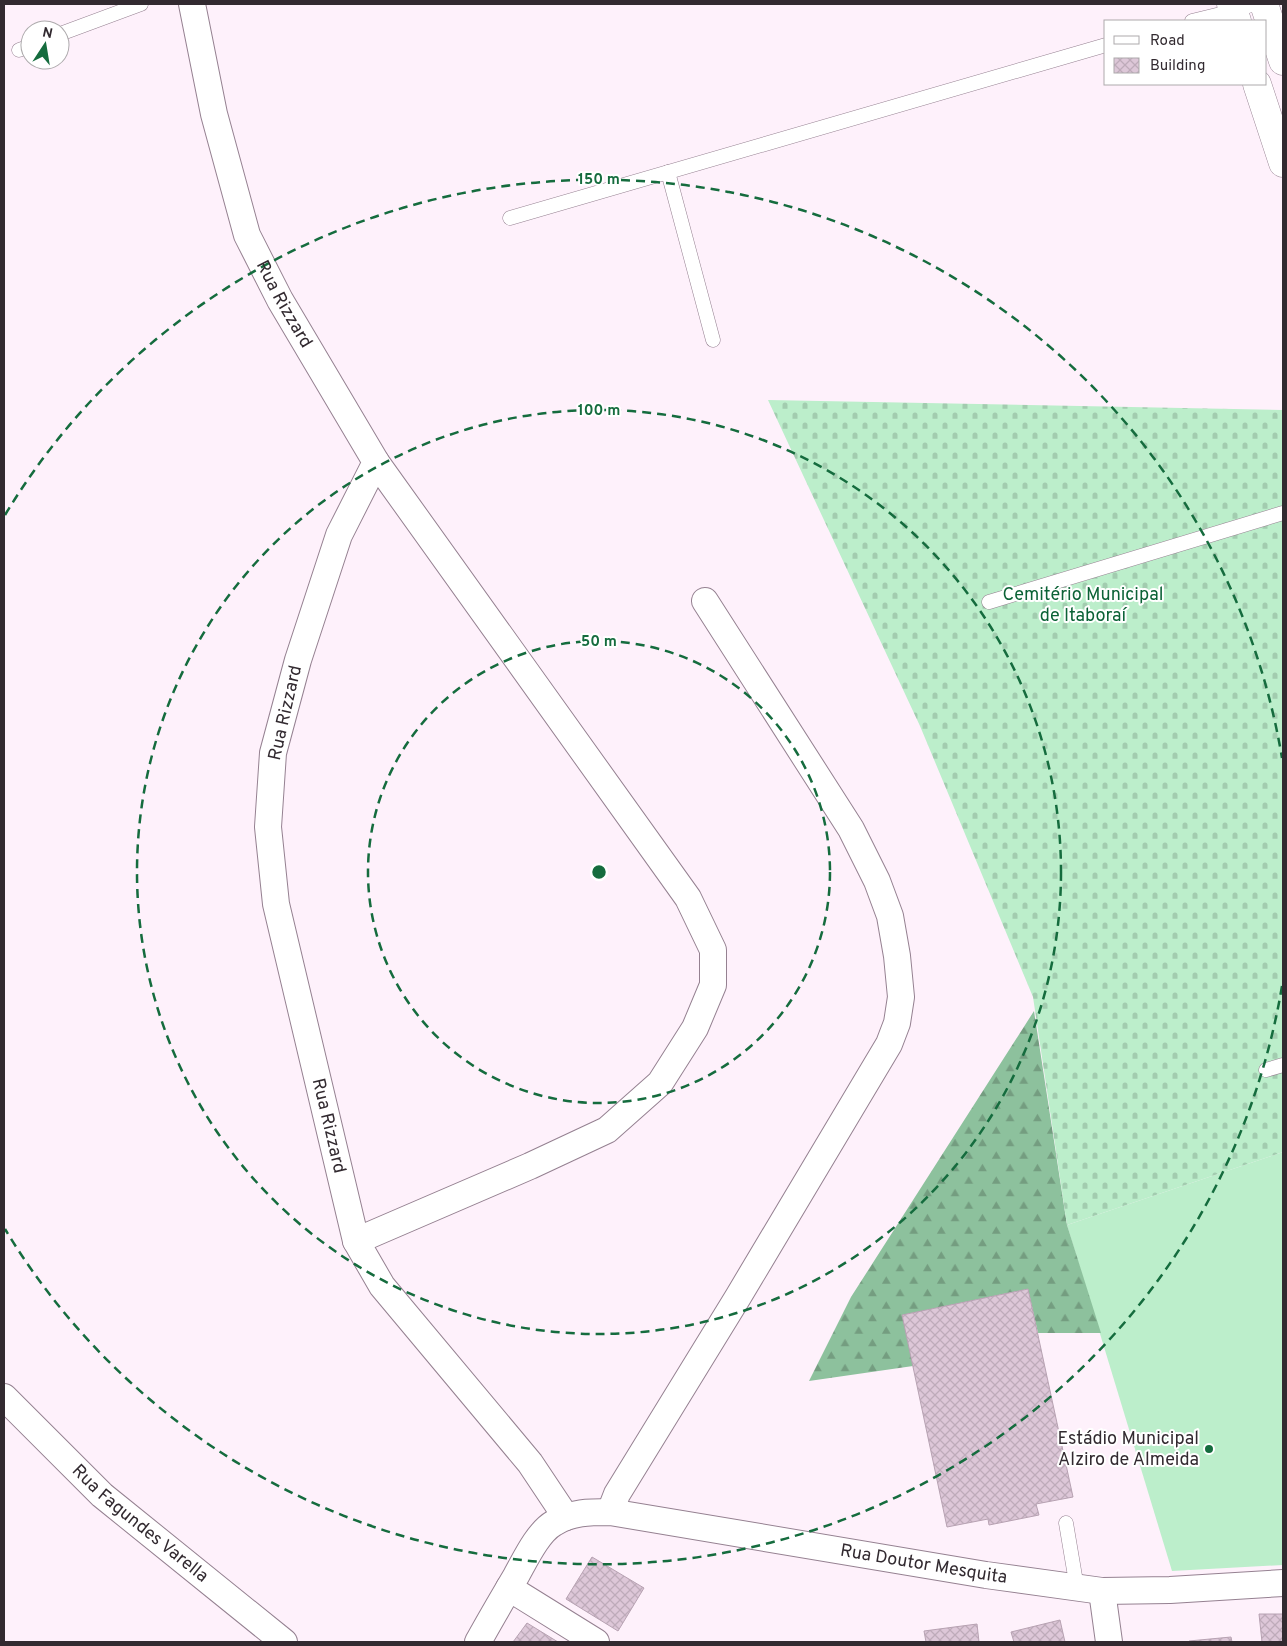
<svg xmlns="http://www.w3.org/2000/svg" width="1287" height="1646" viewBox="0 0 1287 1646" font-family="Overpass,sans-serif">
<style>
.grass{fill:#bceecb}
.forest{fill:url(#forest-firs)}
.cemetery{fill:url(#cemetery-stones)}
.building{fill:url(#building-cross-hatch);stroke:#b7a2b2}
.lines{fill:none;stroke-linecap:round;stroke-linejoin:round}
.lane-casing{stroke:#958191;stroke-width:15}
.street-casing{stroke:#958191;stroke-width:28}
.secondary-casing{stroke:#958191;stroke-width:29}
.lane{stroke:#fff;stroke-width:14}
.street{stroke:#fff;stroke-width:26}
.secondary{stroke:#fff;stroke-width:28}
.ring{fill:none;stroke:#156c3e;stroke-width:2.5;stroke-dasharray:9 6}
.poi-dot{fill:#156c3e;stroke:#fff;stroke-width:2}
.labels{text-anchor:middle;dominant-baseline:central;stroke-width:4;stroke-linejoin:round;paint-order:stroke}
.street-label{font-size:18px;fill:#322a30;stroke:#fff}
.park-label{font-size:18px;fill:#0b6236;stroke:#fff}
.poi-label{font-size:18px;fill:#322a30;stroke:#fff;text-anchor:end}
.centre{fill:#156c3e;stroke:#fff;stroke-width:2.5}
.ring-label{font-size:15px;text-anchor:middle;font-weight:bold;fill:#156c3e;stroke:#fff;stroke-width:4;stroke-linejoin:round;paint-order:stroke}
</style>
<defs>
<pattern id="forest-firs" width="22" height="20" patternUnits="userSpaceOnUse" patternTransform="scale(1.25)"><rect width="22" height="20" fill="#8dc19d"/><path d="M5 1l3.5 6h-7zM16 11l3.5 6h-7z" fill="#749d80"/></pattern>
<pattern id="cemetery-stones" width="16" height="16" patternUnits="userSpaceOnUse" patternTransform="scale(1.25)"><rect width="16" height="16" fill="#bceecb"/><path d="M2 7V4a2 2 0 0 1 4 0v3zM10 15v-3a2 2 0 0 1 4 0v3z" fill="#a2ccaf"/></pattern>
<pattern id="building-cross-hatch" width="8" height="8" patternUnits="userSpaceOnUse" patternTransform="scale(1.25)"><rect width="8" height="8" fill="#ddc7d8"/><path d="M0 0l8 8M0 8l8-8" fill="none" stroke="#beabba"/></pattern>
</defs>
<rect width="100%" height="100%" fill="#fef1fb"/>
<polygon class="grass" points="1283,1152 1283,1565 1172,1571 1067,1225"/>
<polygon class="forest" points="1034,1011 1067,1225 1101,1333 1038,1333 1028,1289 903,1315 913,1366 809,1381 851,1297"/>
<polygon class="cemetery" points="768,400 1283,410 1283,1152 1067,1225 1033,997 920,726"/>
<g class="building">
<polygon points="1028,1289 1073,1497 1036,1504 1039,1515 989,1525 988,1519 947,1527 902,1315"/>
<polygon points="592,1557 644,1588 618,1631 566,1599"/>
<polygon points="1259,1614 1283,1614 1283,1642 1262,1642"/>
<polygon points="1060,1620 1065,1642 1014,1642 1011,1632"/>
<polygon points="527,1623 558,1642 513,1642"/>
<polygon points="977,1624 979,1642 926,1642 924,1631"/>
<polygon points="1231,1637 1232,1642 1190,1642 1189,1641"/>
</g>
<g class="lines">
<g class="lane-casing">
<g id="lane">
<polyline points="1192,21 1233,11 1254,4"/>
<polyline points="60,34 141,4"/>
<polyline points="19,50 30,46"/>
<polyline points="668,172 713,340"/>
<polyline points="510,218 1106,45"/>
<polyline points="989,602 1283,513"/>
<polyline points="1266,1070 1283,1065"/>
<polyline points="1066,1523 1077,1588"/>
</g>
</g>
<g class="street-casing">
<g id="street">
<path id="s1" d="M192,4L214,114L247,235L280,300L376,462L339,535L298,660L273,753L268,827L276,904L356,1241L382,1286L530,1463L566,1517"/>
<polyline points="356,1241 530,1166 607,1130 660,1083 695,1028 713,985 713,950 688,898 376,462"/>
<path id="s2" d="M4,1397L102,1495L284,1642"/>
<polyline points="610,1512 617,1494 738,1297 889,1044 897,1023 901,997 897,956 890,916 877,881 851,829 705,601"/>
<polyline points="509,1588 596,1642"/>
<polyline points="1102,1591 1109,1642"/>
<path id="s3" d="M478,1642C490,1620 503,1598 516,1576C525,1560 538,1532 554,1523C571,1512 590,1512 610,1512L986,1575L1102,1591L1170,1590L1283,1583"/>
</g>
</g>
<g class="secondary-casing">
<g id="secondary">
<polyline points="1231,4 1237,21"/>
<polyline points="1264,4 1283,61"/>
<polyline points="1257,84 1283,163"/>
</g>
</g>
<use href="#lane" class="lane"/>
<use href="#street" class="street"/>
<use href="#secondary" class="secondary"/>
</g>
<g class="ring">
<circle cx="599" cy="872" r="231"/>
<circle cx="599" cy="872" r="462"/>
<path d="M1282 986A693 693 0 0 1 5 1229M5 515A693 693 0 0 1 1282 758"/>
</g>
<circle class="poi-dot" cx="1209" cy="1449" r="5"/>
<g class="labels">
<g class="street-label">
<text stroke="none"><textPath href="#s1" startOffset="316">Rua Rizzard</textPath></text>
<text transform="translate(286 713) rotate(-77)">Rua Rizzard</text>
<text stroke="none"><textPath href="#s1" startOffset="1188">Rua Rizzard</textPath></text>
<text stroke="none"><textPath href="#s2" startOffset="186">Rua Fagundes Varella</textPath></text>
<text stroke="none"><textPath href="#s3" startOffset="518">Rua Doutor Mesquita</textPath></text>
</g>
<g class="park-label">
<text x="1083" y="595">Cemitério Municipal<tspan x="1083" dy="21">de Itaboraí</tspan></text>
</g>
<g class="poi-label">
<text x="1199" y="1439">Estádio Municipal<tspan x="1199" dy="21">Alziro de Almeida</tspan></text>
</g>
</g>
<circle cx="599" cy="872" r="8" class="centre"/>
<g class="ring-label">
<text x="599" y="184">150 m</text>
<text x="599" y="415">100 m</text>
<text x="599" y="646">50 m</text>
</g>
<rect width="1287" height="1646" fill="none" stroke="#322a30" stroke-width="10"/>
<rect x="1104" y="20" width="162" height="65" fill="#ffffff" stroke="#adaaac"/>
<rect x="1114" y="36" width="25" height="8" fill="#ffffff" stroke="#adaaac"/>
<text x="1150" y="45" font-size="15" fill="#322a30">Road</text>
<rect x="1114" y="58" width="25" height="15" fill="url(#building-cross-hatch)" stroke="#adaaac"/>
<text x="1150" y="70" font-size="15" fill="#322a30">Building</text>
<g transform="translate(45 45) rotate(12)"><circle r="24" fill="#ffffff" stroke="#adaaac"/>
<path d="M0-4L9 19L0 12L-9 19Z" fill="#156c3e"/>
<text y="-8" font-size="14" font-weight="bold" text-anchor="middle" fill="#322a30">N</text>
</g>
</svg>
